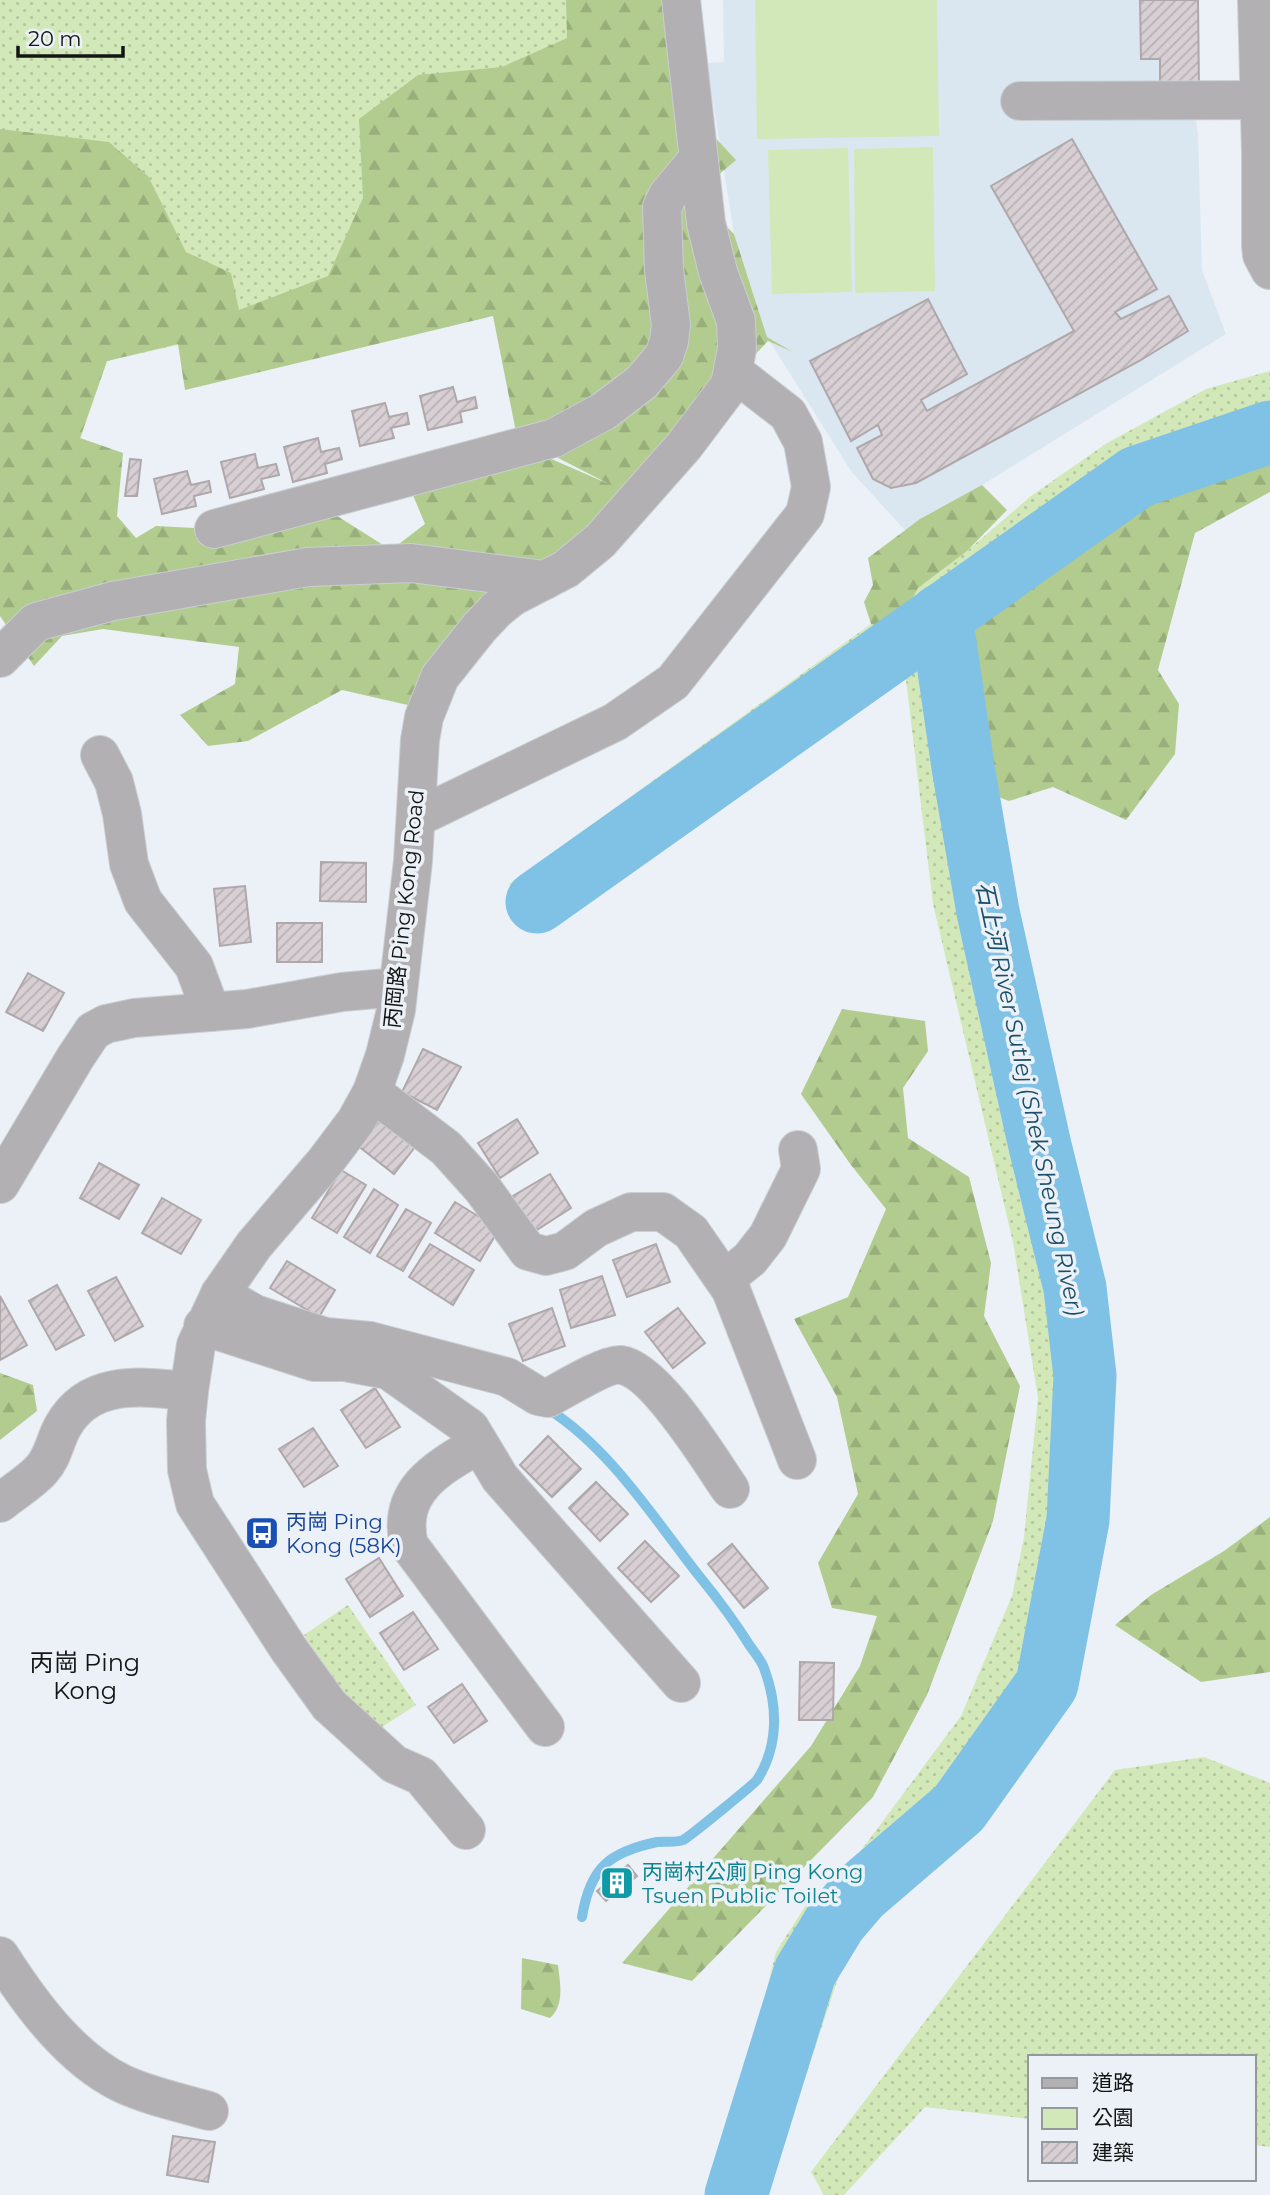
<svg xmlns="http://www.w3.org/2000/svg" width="1270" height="2195" viewBox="0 0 1270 2195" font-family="Montserrat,'Noto Sans TC',sans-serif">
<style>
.built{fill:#dae7f1}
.green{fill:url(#green-dots)}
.forest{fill:url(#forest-firs);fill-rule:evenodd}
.pitch{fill:#d3e8b8}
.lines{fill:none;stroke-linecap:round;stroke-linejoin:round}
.stream{stroke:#80c1e6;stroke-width:10}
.river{stroke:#80c1e6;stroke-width:63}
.building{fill:url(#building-hatch);stroke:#afa8ab;stroke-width:2}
.minor-casing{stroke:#c8ced2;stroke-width:40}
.minor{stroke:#b2b0b3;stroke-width:38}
.labels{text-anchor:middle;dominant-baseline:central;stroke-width:7;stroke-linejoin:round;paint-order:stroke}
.street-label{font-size:21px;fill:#121415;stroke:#ebf1f6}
.transit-label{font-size:21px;fill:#164399;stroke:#ebf1f6;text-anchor:start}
.culture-label{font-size:21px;fill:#0d838f;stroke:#ebf1f6;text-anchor:start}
.water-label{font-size:23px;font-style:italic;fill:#1b4e68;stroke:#ebf1f6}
.quarter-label{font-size:24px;fill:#121415;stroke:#ebf1f6}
</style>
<defs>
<pattern id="green-dots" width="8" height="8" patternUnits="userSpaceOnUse" patternTransform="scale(1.75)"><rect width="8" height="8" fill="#d3e8b8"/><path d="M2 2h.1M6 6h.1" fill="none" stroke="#b4c69d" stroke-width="1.8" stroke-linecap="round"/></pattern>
<pattern id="forest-firs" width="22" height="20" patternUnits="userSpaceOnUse" patternTransform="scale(1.75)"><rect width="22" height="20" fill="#b2cc90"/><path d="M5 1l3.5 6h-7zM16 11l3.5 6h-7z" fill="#98ae7b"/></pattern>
<pattern id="building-hatch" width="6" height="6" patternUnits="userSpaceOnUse" patternTransform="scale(1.75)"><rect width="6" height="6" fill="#d7cfd3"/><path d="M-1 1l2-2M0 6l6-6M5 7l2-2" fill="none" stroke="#b8b1b4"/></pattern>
</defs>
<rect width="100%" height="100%" fill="#ebf1f6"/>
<polygon class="built" points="723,0 1140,0 1141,59 1160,59 1193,102 1198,134 1202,270 1226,334 982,485 911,537 851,471 767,337 734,234 707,63 724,62"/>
<g class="green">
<polygon points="0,0 642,0 655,92 651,238 107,361 56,510 0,554"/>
<polygon points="1270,371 1270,432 998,592 979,606 965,628 998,841 1059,1144 1100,1331 1101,1487 1090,1570 1062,1682 967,1815 904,1871 845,1957 778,2160 764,2195 709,2195 747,2069 776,1952 804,1908 857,1856 961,1716 1012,1596 1024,1537 1038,1398 1013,1242 933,904 905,672 546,921 509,884 871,624 895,631 911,592 967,551 1031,496 1107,443 1206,389"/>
<polygon points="348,1605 416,1705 373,1733 330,1675 304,1635"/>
<polygon points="1204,1757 1270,1783 1270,2147 1254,2145 1254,2057 1030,2057 1030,2119 925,2107 844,2195 824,2195 811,2172 1115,1770"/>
</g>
<g class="forest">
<path d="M566,0H674L694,115L736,160L695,195L734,234L767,337L793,352L768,341L532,589L434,711L342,690L248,741L208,746L180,715L235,684L239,647L103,629L62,636L34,666L0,616V129L109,142L148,176L186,252L231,273L239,310L328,276L363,198L359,119L418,75L502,67L567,38ZM493,316L517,437L609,484L519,445L407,481L425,524L391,550L323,507L214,529L156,526L136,538L117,516L123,453L80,438L107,361L178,344L185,390Z"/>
<polygon points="1270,432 1270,492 1195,533 1158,670 1179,704 1175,754 1126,820 1053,787 1009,801 991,794 965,628 979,606 997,599 998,592 994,578 1137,477"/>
<polygon points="982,485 1007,510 967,551 918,588 895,631 871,624 864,602 873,585 868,558 920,519"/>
<polygon points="842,1009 925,1021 928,1051 903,1088 908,1138 969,1177 991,1263 984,1316 1020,1386 993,1521 927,1695 873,1797 692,1981 622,1963 811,1746 860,1666 877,1616 832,1608 818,1563 858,1494 837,1397 794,1319 848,1297 886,1209 851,1165 801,1094"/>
<polygon points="0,1373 33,1385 37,1411 0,1440"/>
<polygon points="1270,1517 1270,1672 1201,1682 1115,1625 1151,1595 1224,1551"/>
<path d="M522,1958L558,1965C560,1983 565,2005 550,2018L521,2009Z"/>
</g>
<g class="pitch">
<polygon points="755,0 937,0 939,136 757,139"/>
<polygon points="933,147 935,291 855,293 854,149"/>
<polygon points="848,148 852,292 772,294 768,150"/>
</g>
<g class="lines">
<path class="stream" d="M548,1409C610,1448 655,1520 700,1577C718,1599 735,1622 750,1646C755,1653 761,1660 764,1668C778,1705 779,1746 757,1780C754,1784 688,1838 683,1840C676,1843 665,1841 657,1842C609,1852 590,1868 582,1917"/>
<g class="river">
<polyline points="537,902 1137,477 1270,432"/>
<polyline points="736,2195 805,1972 836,1921 860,1893 959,1808 1047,1684 1078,1520 1085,1376 1075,1288 1040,1146 988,912 963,767 941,615"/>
</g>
</g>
<g class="building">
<polygon points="1140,0 1198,0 1199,90 1160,88 1160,59 1141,59"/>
<polygon points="1072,139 1157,289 1115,312 1121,319 1169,296 1188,331 1141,360 916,483 891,488 873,479 857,448 882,435 878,425 851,441 810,361 928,299 967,374 921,400 927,411 1074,331 991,186"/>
<polygon points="453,387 457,402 475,397 477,408 460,412 462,422 428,430 420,396"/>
<polygon points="385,403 389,417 407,413 409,424 391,428 394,438 360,446 352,411"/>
<polygon points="318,438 321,452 339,448 342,459 325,464 327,473 293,482 284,447"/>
<polygon points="255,454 258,468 276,464 279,475 261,479 264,489 230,498 221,462"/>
<polygon points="130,459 141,460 137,496 125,496"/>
<polygon points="187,471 191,485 209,481 211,492 194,496 196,506 162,514 154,479"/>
<polygon points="321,862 366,863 366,902 320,901"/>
<polygon points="245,886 251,942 220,946 214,889"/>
<rect x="277" y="923" width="45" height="39"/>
<polygon points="28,973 64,993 43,1031 6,1012"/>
<polygon points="423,1049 461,1067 437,1110 402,1092"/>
<polygon points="378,1118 415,1147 394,1174 357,1145"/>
<polygon points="517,1119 538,1153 500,1178 478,1143"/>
<polygon points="99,1163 139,1185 119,1219 80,1198"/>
<polygon points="341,1170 366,1185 337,1233 312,1218"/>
<polygon points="550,1174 571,1208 532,1233 511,1197"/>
<polygon points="374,1189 398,1205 370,1253 344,1237"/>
<polygon points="162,1198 201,1220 181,1254 142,1233"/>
<polygon points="455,1202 499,1229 480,1261 435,1233"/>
<polygon points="406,1209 431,1223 403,1271 377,1256"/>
<polygon points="430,1244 474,1270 453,1305 409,1277"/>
<polygon points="656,1244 670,1282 627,1297 613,1260"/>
<polygon points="287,1261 335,1290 319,1317 270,1288"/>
<polygon points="602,1276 615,1315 571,1328 560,1290"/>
<polygon points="116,1277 143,1326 115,1341 88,1291"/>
<polygon points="57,1285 84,1335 56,1350 29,1301"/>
<polygon points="0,1296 27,1345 0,1360"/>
<polygon points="552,1308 565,1346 523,1361 509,1324"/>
<polygon points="678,1308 705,1343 673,1368 645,1332"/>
<polygon points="375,1388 400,1427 366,1448 341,1410"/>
<polygon points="313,1428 338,1466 304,1487 279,1449"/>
<polygon points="548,1436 581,1469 552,1497 520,1465"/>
<polygon points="596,1482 628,1514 600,1541 569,1508"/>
<polygon points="645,1541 679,1576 651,1602 618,1568"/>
<polygon points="732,1544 768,1588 744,1608 708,1564"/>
<polygon points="379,1558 403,1596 370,1617 346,1579"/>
<polygon points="413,1612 438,1649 404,1670 380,1633"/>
<polygon points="800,1662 834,1663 833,1720 799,1720"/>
<polygon points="462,1684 487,1721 454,1743 428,1707"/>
<polygon points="628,1865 637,1876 606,1901 597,1891"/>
<polygon points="173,2136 215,2142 208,2182 167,2175"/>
</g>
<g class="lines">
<g class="minor-casing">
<g id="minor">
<polyline points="1257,0 1261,153 1261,245 1262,255 1270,270"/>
<polyline points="1020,101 1260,100"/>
<polyline points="214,529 554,438 604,411 642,382 664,356 669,341 671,325 664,270 662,207 668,195 698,159"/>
<polyline points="0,658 36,622 113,601 308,567 411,563 545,580"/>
<polyline points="100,755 114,782 122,814 129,864 143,901 194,966 211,1012"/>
<polyline points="416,818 615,722 673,682 805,514 811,487 803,442 788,414 734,372"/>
<polyline points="372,1092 446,1148 482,1188 528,1251 546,1256 565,1251 596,1228 631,1212 663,1212 691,1232 731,1290 797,1460"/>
<polyline points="0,1184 75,1058 93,1031 106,1024 134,1018 247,1009 342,992 398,987"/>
<polyline points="725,1279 750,1259 768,1236 801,1169 798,1150"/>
<path d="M220,1294L255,1314L326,1337L370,1341L507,1377L538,1396L548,1398C563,1390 607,1363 621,1365C656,1370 710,1460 730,1489"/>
<polyline points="203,1326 314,1362 345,1362 388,1370 470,1428 500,1478 681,1683"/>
<path d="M479,1444C438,1468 396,1490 409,1545L545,1727"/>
<path d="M0,1503C13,1492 31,1482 42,1469C53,1457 55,1440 63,1426C90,1378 143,1387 189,1391"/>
<polyline points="466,1830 421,1776 394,1764 329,1705 288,1648 195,1504 187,1470 186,1421 189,1391 196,1345 220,1294 254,1245 325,1162 356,1121 372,1092 385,1055 396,1010 413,861 420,740 424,717 440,677 479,628 496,610 512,597 566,569 600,541 684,446 730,385 737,349 736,321 718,272 706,223 681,0"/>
<path d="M0,1956C30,2003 70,2058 121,2083C145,2095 182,2103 209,2111"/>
</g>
</g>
<use href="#minor" class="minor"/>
</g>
<defs>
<g id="bus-square" transform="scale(1.75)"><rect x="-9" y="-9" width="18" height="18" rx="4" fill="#1a4fb4" stroke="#ebf1f6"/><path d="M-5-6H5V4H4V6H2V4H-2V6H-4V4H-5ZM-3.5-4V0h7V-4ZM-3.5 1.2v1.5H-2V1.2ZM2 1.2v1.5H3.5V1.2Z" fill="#fff"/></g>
<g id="building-square" transform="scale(1.75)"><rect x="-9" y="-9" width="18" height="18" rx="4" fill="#0f9aa8" stroke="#ebf1f6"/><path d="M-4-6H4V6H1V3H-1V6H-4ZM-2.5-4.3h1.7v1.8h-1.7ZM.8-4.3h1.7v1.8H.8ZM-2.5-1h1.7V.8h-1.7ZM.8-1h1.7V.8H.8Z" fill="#fff"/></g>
</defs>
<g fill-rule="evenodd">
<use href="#bus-square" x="262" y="1533"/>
<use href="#building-square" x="617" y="1883"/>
</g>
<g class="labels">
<g class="street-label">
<text transform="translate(404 909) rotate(-84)">丙岡路 Ping Kong Road</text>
</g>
<g class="transit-label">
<text x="286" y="1521">丙崗 Ping<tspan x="286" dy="24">Kong (58K)</tspan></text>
</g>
<g class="culture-label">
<text x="642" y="1871">丙崗村公廁 Ping Kong<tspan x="642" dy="24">Tsuen Public Toilet</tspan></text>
</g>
<g class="water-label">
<text transform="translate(1030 1099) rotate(78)">石上河 River Sutlej (Shek Sheung River)</text>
</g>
<g class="quarter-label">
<text x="85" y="1662">丙崗 Ping<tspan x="85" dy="28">Kong</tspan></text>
</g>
</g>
<rect x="1028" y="2055" width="228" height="126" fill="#ebf1f6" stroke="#94999c" stroke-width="2"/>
<rect x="1042" y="2078" width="35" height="10" fill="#b2b0b3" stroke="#94999c" stroke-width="2"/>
<text x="1092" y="2090" font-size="21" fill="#121415">道路</text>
<rect x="1042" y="2108" width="35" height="21" fill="#d3e8b8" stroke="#94999c" stroke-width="2"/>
<text x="1092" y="2125" font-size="21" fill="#121415">公園</text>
<rect x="1042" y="2142" width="35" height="21" fill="url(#building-hatch)" stroke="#94999c" stroke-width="2"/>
<text x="1092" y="2160" font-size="21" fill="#121415">建築</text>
<path d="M18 46v10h105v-10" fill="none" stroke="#121415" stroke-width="3.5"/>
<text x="28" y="46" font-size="21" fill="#121415" stroke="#ebf1f6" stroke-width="5" paint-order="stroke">20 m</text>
</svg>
